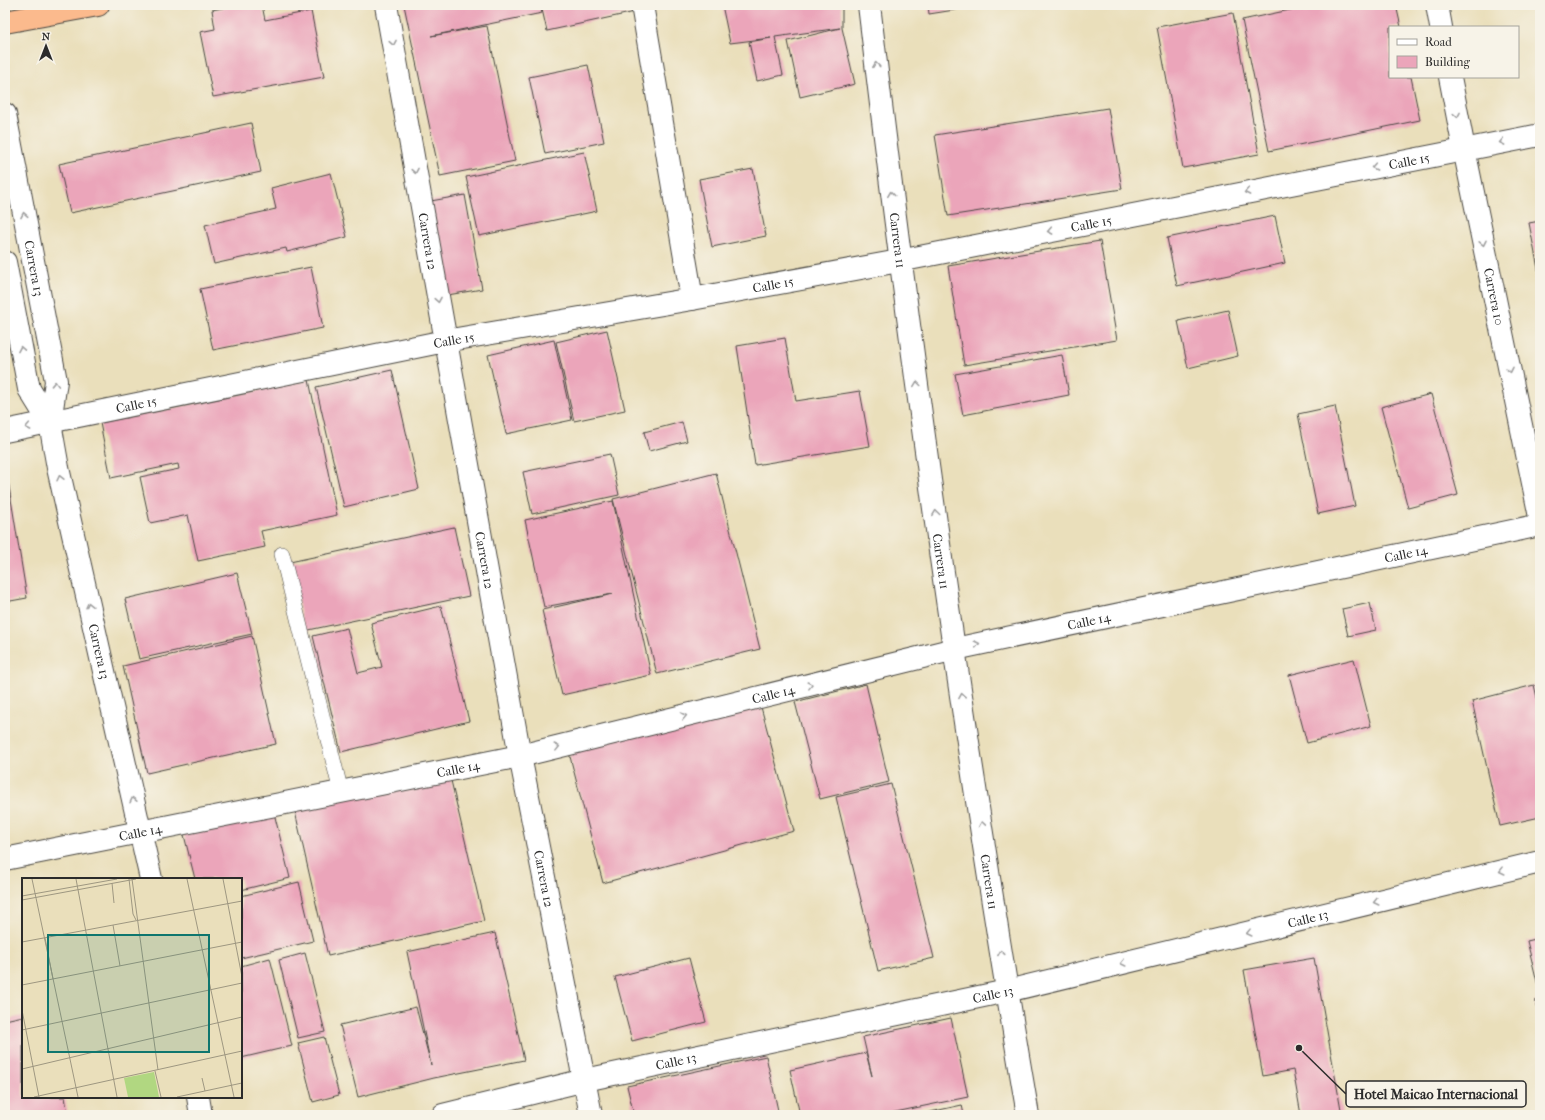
<svg xmlns="http://www.w3.org/2000/svg" width="1545" height="1120" viewBox="0 0 1545 1120" font-family="'IM FELL French Canon',serif">
<style>
.building{fill:#eba5ba}
.lines{fill:none;stroke-linecap:round;stroke-linejoin:round}
.service-casing{stroke:#484641;stroke-width:16}
.minor-casing{stroke:#484641;stroke-width:24}
.trunk-casing{stroke:#484641;stroke-width:24}
.service{stroke:#fff;stroke-width:15}
.minor{stroke:#fff;stroke-width:22}
.trunk{stroke:#fbba8d;stroke-width:22}
.oneway{stroke:#a0a0a0}
.labels{text-anchor:middle;dominant-baseline:central;stroke-width:4;stroke-linejoin:round;paint-order:stroke}
.street-label{font-size:13px;fill:#2b2b2b;stroke:#f7f3e8}
.inset-road{fill:none;stroke:#9e9781;stroke-width:1}
.view{fill:#0f766e;fill-opacity:0.15;stroke:#0f766e;stroke-width:2}
.inset-edge{fill:none;stroke:#2b2b2b;stroke-width:2}
.leader{fill:none;stroke:#2b2b2b;stroke-width:1.5}
.callout-dot{fill:#2b2b2b;stroke:#f7f3e8;stroke-width:1.5}
.callout{fill:#f7f3e8;stroke:#2b2b2b;stroke-width:1.5}
.callout-label{font-size:14px;text-anchor:middle;font-weight:bold;fill:#2b2b2b}
</style>
<rect width="100%" height="100%" fill="#f7f3e8"/>
<filter id="ink" filterUnits="userSpaceOnUse"><feTurbulence type="fractalNoise" baseFrequency=".025" numOctaves="2"/><feDisplacementMap in="SourceGraphic" scale="8" xChannelSelector="R" yChannelSelector="G"/><feConvolveMatrix kernelMatrix="1 2 1 2 8 2 1 2 1" color-interpolation-filters="sRGB"/></filter>
<filter id="wash" filterUnits="userSpaceOnUse"><feTurbulence type="fractalNoise" baseFrequency=".012" numOctaves="4" result="noise"/><feDisplacementMap in="SourceGraphic" scale="16" xChannelSelector="R" yChannelSelector="G"/><feGaussianBlur stdDeviation="0.9" result="paint"/><feColorMatrix in="noise" values="0 0 0 0 0 0 0 0 0 0 0 0 0 0 0 0 0 1.4 0 .05"/><feComposite in="paint" operator="in"/></filter>
<g filter="url(#wash)">
<rect width="100%" height="100%" fill="#eadfbb"/>
<g id="blocks">
<g class="building">
<polygon points="238,5 262,5 265,20 311,11 324,77 213,97 200,32 215,29 212,10"/>
<polygon points="404,5 540,5 542,13 431,36 487,26 515,161 440,176"/>
<polygon points="541,5 634,5 635,12 547,31"/>
<polygon points="722,5 842,5 842,28 855,84 800,97 788,41 840,28 775,37 783,75 757,81 749,42 771,38 730,43"/>
<polygon points="928,5 980,5 980,6 929,14"/>
<polygon points="1314,5 1396,5 1401,27 1390,27 1390,77 1411,77 1420,120 1269,151 1242,20"/>
<polygon points="1233,13 1259,154 1183,168 1157,27"/>
<polygon points="588,65 604,142 545,154 529,77"/>
<polygon points="1108,108 1122,189 948,216 935,135"/>
<polygon points="251,123 261,172 70,213 59,164"/>
<polygon points="584,152 597,211 479,236 466,177"/>
<polygon points="753,169 766,236 712,247 699,179"/>
<polygon points="331,173 347,237 287,252 286,248 214,264 205,225 276,209 271,188"/>
<polygon points="465,195 482,289 442,296 425,202"/>
<polygon points="1275,216 1285,263 1177,286 1167,238"/>
<polygon points="1540,221 1540,274 1539,274 1529,223"/>
<polygon points="1100,241 1117,340 964,365 948,266"/>
<polygon points="311,267 323,328 213,350 200,289"/>
<polygon points="1228,310 1238,356 1188,368 1178,321"/>
<polygon points="607,330 625,410 574,421 556,342"/>
<polygon points="785,338 796,401 860,391 870,446 755,465 737,346"/>
<polygon points="554,340 572,420 506,434 488,355"/>
<polygon points="1062,355 1069,395 963,415 955,374"/>
<polygon points="392,370 419,489 344,507 316,387"/>
<polygon points="309,380 337,515 261,531 265,547 198,561 188,515 150,523 140,477 179,469 178,464 111,478 100,423"/>
<polygon points="1431,394 1458,495 1408,508 1381,407"/>
<polygon points="1335,406 1355,506 1318,514 1298,414"/>
<polygon points="682,422 687,441 649,451 644,432"/>
<polygon points="610,454 619,495 532,514 523,472"/>
<polygon points="5,462 27,598 5,602"/>
<polygon points="716,473 760,649 657,674 613,499"/>
<polygon points="613,501 651,675 562,695 542,610 613,594 544,607 525,520"/>
<polygon points="454,527 469,596 304,631 290,562"/>
<polygon points="237,573 252,634 139,659 125,599"/>
<polygon points="1370,603 1376,630 1348,636 1342,609"/>
<polygon points="441,606 469,721 341,752 313,636 347,628 358,673 382,667 371,623"/>
<polygon points="252,636 276,744 147,773 123,666"/>
<polygon points="1354,659 1371,726 1307,743 1289,675"/>
<polygon points="866,684 889,782 820,799 795,702"/>
<polygon points="1534,685 1540,710 1540,817 1500,826 1472,701"/>
<polygon points="761,707 794,831 603,883 568,749"/>
<polygon points="449,772 484,921 328,956 294,807"/>
<polygon points="891,784 934,958 878,971 836,797"/>
<polygon points="274,813 290,878 241,890 241,879 195,879 183,831"/>
<polygon points="299,882 313,941 241,958 241,896"/>
<polygon points="495,933 524,1060 434,1078 358,1097 340,1025 416,1007 431,1065 407,952"/>
<polygon points="1540,938 1540,986 1538,986 1527,941"/>
<polygon points="305,953 325,1032 298,1038 279,960"/>
<polygon points="270,958 292,1046 241,1058 241,966"/>
<polygon points="689,958 706,1022 632,1041 615,977"/>
<polygon points="1314,958 1342,1115 1301,1115 1293,1070 1263,1076 1244,970"/>
<polygon points="1540,1000 1540,1020 1539,1021 1535,1001"/>
<polygon points="23,1016 23,1097 65,1097 68,1115 5,1115 5,1020"/>
<polygon points="951,1018 968,1097 881,1115 800,1115 790,1070 866,1053 872,1076 863,1037"/>
<polygon points="324,1037 339,1095 313,1102 298,1043"/>
<polygon points="766,1056 779,1115 634,1115 627,1086"/>
<polygon points="962,1105 964,1115 921,1115 921,1114"/>
<polygon points="530,1110 531,1115 511,1115 511,1114"/>
</g>
</g>
</g>
<g filter="url(#ink)">
<use href="#blocks" fill-opacity="0" stroke="#484641" stroke-width="1"/>
<g class="lines">
<g class="service-casing">
<polyline id="service" points="282,554 341,792"/>
</g>
<g class="minor-casing">
<g id="minor">
<path id="s1" d="M386,5L520,756L591,1115"/>
<polyline points="642,5 692,299"/>
<path id="s2" d="M869,5C913,376 965,747 1028,1115"/>
<polyline points="1437,5 1441,27"/>
<path id="s3" d="M1450,77L1464,149L1540,517"/>
<path id="s4" d="M5,114L56,381L50,423L58,468L151,879"/>
<polyline points="5,262 29,389 50,423"/>
<path id="s5" d="M5,431L445,341L692,299L899,261L1540,135"/>
<path id="s6" d="M5,859L520,756L955,649L1540,525"/>
<polyline points="198,1097 201,1115"/>
<path id="s7" d="M443,1115L585,1080L1007,991L1540,862"/>
</g>
</g>
<g class="trunk-casing">
<polyline id="trunk" points="5,22 98,5"/>
</g>
<use href="#service" class="service"/>
<use href="#minor" class="minor"/>
<use href="#trunk" class="trunk"/>
</g>
<defs><path id="oneway-chevron" d="M-2-3.5L2.5 0L-2 3.5" fill="none" stroke-width="1.6" stroke-linecap="round" stroke-linejoin="round"/></defs>
<g class="oneway">
<use href="#oneway-chevron" transform="translate(393 43) rotate(80)"/>
<use href="#oneway-chevron" transform="translate(876 65) rotate(-97)"/>
<use href="#oneway-chevron" transform="translate(1457 115) rotate(80)"/>
<use href="#oneway-chevron" transform="translate(1502 142) rotate(169)"/>
<use href="#oneway-chevron" transform="translate(1374 167) rotate(169)"/>
<use href="#oneway-chevron" transform="translate(415 171) rotate(80)"/>
<use href="#oneway-chevron" transform="translate(1247 192) rotate(169)"/>
<use href="#oneway-chevron" transform="translate(891 194) rotate(-97)"/>
<use href="#oneway-chevron" transform="translate(24 215) rotate(-101)"/>
<use href="#oneway-chevron" transform="translate(1050 231) rotate(169)"/>
<use href="#oneway-chevron" transform="translate(1483 243) rotate(78)"/>
<use href="#oneway-chevron" transform="translate(438 300) rotate(80)"/>
<use href="#oneway-chevron" transform="translate(21 349) rotate(-101)"/>
<use href="#oneway-chevron" transform="translate(1510 370) rotate(78)"/>
<use href="#oneway-chevron" transform="translate(55 384) rotate(-88)"/>
<use href="#oneway-chevron" transform="translate(917 384) rotate(-98)"/>
<use href="#oneway-chevron" transform="translate(28 427) rotate(169)"/>
<use href="#oneway-chevron" transform="translate(60 478) rotate(-103)"/>
<use href="#oneway-chevron" transform="translate(936 513) rotate(-98)"/>
<use href="#oneway-chevron" transform="translate(89 605) rotate(-103)"/>
<use href="#oneway-chevron" transform="translate(977 644) rotate(-12)"/>
<use href="#oneway-chevron" transform="translate(810 685) rotate(-14)"/>
<use href="#oneway-chevron" transform="translate(962 696) rotate(-99)"/>
<use href="#oneway-chevron" transform="translate(684 716) rotate(-14)"/>
<use href="#oneway-chevron" transform="translate(557 747) rotate(-14)"/>
<use href="#oneway-chevron" transform="translate(133 800) rotate(-103)"/>
<use href="#oneway-chevron" transform="translate(982 824) rotate(-99)"/>
<use href="#oneway-chevron" transform="translate(1502 871) rotate(166)"/>
<use href="#oneway-chevron" transform="translate(1376 902) rotate(166)"/>
<use href="#oneway-chevron" transform="translate(1249 933) rotate(166)"/>
<use href="#oneway-chevron" transform="translate(1001 953) rotate(-99)"/>
<use href="#oneway-chevron" transform="translate(1123 963) rotate(166)"/>
</g>
</g>
<g class="labels">
<g class="street-label">
<text stroke="none"><textPath href="#s5" startOffset="1430">Calle 15</textPath></text>
<text stroke="none"><textPath href="#s5" startOffset="1106">Calle 15</textPath></text>
<text stroke="none"><textPath href="#s2" startOffset="237">Carrera 11</textPath></text>
<text stroke="none"><textPath href="#s1" startOffset="240">Carrera 12</textPath></text>
<text stroke="none"><textPath href="#s4" startOffset="157">Carrera 13</textPath></text>
<text stroke="none"><textPath href="#s5" startOffset="782">Calle 15</textPath></text>
<text stroke="none"><textPath href="#s3" startOffset="224">Carrera 10</textPath></text>
<text stroke="none"><textPath href="#s5" startOffset="458">Calle 15</textPath></text>
<text stroke="none"><textPath href="#s5" startOffset="134">Calle 15</textPath></text>
<text stroke="none"><textPath href="#s6" startOffset="1434">Calle 14</textPath></text>
<text stroke="none"><textPath href="#s1" startOffset="564">Carrera 12</textPath></text>
<text stroke="none"><textPath href="#s2" startOffset="561">Carrera 11</textPath></text>
<text stroke="none"><textPath href="#s6" startOffset="1110">Calle 14</textPath></text>
<text stroke="none"><textPath href="#s4" startOffset="548">Carrera 13</textPath></text>
<text stroke="none"><textPath href="#s6" startOffset="786">Calle 14</textPath></text>
<text stroke="none"><textPath href="#s6" startOffset="462">Calle 14</textPath></text>
<text stroke="none"><textPath href="#s6" startOffset="138">Calle 14</textPath></text>
<text stroke="none"><textPath href="#s1" startOffset="888">Carrera 12</textPath></text>
<text stroke="none"><textPath href="#s2" startOffset="885">Carrera 11</textPath></text>
<text stroke="none"><textPath href="#s7" startOffset="887">Calle 13</textPath></text>
<text stroke="none"><textPath href="#s7" startOffset="563">Calle 13</textPath></text>
<text stroke="none"><textPath href="#s7" startOffset="239">Calle 13</textPath></text>
</g>
</g>
<g transform="translate(22 878)">
<rect width="220" height="220" fill="#eadfbb"/>
<path d="M132,194L137,219H106L102,200Z" fill="#b1d781"/>
<path class="inset-road" d="M10,1L56,219M54,1L95,219M107,1L111,36L114,42M110,1L136,192M165,1L212,219M201,1L220,99M90,5L92,25M0,18L95,1M0,22L114,1M91,47L98,88M23,60L31,101M0,64L220,23M0,107L220,64M0,132L17,219M0,152L220,105M0,191L220,139M133,193L139,219M180,200L183,213M12,219L220,173M155,219L220,205"/>
<path class="view" d="M26,57H187V174H26Z"/>
<rect width="220" height="220" class="inset-edge"/>
</g>
<path class="leader" d="M1299 1048L1346 1094"/>
<circle class="callout-dot" cx="1299" cy="1048" r="4"/>
<rect class="callout" x="1346" y="1081" width="180" height="26" rx="4"/>
<g class="callout-label">
<text x="1436" y="1099">Hotel Maicao Internacional</text>
</g>
<rect width="1545" height="1120" fill="none" stroke="#f7f3e8" stroke-width="20"/>
<rect x="1389" y="26" width="130" height="52" fill="#f7f3e8" stroke="#a5a39c"/>
<rect x="1397" y="39" width="20" height="6" fill="#ffffff" stroke="#a5a39c"/>
<text x="1425" y="46" font-size="12" fill="#2b2b2b">Road</text>
<rect x="1397" y="56" width="20" height="12" fill="#eba5ba" stroke="#a5a39c"/>
<text x="1425" y="66" font-size="12" fill="#2b2b2b">Building</text>
<g transform="translate(46 46)" stroke="#f7f3e8" stroke-width="3" paint-order="stroke">
<path d="M0-3L7 15L0 10L-7 15Z" fill="#2b2b2b"/>
<text y="-6" font-size="11" font-weight="bold" text-anchor="middle" fill="#2b2b2b">N</text>
</g>
</svg>
